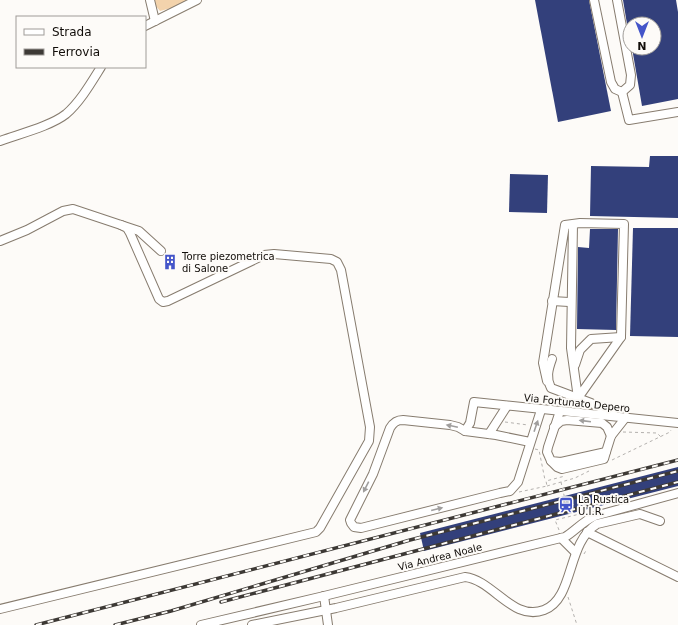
<svg xmlns="http://www.w3.org/2000/svg" width="678" height="625" viewBox="0 0 678 625" font-family="'DejaVu Sans',sans-serif">
<style>
.green{fill:#f3d3ac}
.building{fill:#33407b}
.lines{fill:none;stroke-linecap:round;stroke-linejoin:round}
.minor-casing{stroke:#877c6f;stroke-width:10}
.path{stroke:#b4b1ae;stroke-width:1;stroke-dasharray:3 3;stroke-linecap:butt}
.minor{stroke:#fff;stroke-width:8}
.rail-casing{stroke:#3d3935;stroke-width:3.5}
.rail{stroke:#fdfbf8;stroke-width:2;stroke-dasharray:6;stroke-linecap:butt}
.path-bridge{stroke:#b4b1ae;stroke-width:1;stroke-dasharray:3 3;stroke-linecap:butt}
.oneway{fill:#a09e9d}
.labels{text-anchor:middle;dominant-baseline:central;stroke-width:4;stroke-linejoin:round;paint-order:stroke}
.poi-label{font-size:10px;fill:#110d09;stroke:#fdfbf8;text-anchor:start}
.street-label{font-size:10px;fill:#110d09;stroke:#fdfbf8}
</style>
<rect width="100%" height="100%" fill="#fdfbf8"/>
<polygon class="green" points="154,0 191,0 179,6 160,11 155,5"/>
<g class="building">
<polygon points="535,0 589,0 611,111 558,122"/>
<polygon points="623,0 676,0 678,12 678,99 642,106 632,48 654,48 654,24 627,24"/>
<polygon points="650,156 678,156 678,218 590,216 591,166 649,167"/>
<polygon points="510,174 548,175 547,213 509,212"/>
<polygon points="633,228 678,228 678,337 630,336"/>
<polygon points="590,229 618,229 616,330 577,329 578,247 589,248"/>
<polygon points="678,467 678,486 424,551 420,533"/>
</g>
<g class="lines">
<g class="minor-casing">
<g id="minor">
<polyline points="150,0 155,21"/>
<polyline points="594,0 611,82 615,89 622,92"/>
<polyline points="617,0 631,75 630,85 622,92"/>
<polyline points="145,26 197,0"/>
<polyline points="622,92 629,120 678,112"/>
<path d="M0,141C19,134 51,126 66,114C80,102 91,83 101,67"/>
<polyline points="0,241 27,230 63,211 73,209 139,231 161,251"/>
<polyline points="552,301 569,302"/>
<path d="M552,359C548,370 546,378 551,388L591,403L613,414"/>
<polyline points="575,365 580,350 591,339 621,337"/>
<polyline points="547,381 543,363 565,225 580,223 624,224 621,337 578,398 571,348 573,224"/>
<polyline points="560,411 548,447 547,452 551,461 561,462 606,452 611,436 626,417"/>
<polyline points="554,427 561,421 567,420 602,423 607,427 611,436"/>
<polyline points="465,431 470,423 474,402 678,423"/>
<polyline points="489,434 507,406"/>
<path d="M530,442L496,435L465,431L458,427L450,425L403,420C396,420 393,423 390,428L373,474L350,520L351,523L354,527L361,528L500,493L510,491L518,482L541,410"/>
<polyline points="551,461 557,467 562,469 604,459 606,452"/>
<polyline points="587,532 678,577"/>
<polyline points="561,538 575,552"/>
<polyline points="324,596 328,625"/>
<polyline points="0,609 316,532 320,528 369,441 370,427 341,270 337,262 331,259 274,254 264,255 168,301 163,302 159,299 130,233 127,228 121,225"/>
<path d="M201,625L324,596L565,537C575,531 583,521 595,516L678,493"/>
<path d="M252,625L336,608L465,577C493,580 513,622 544,610C575,598 566,543 597,524L640,514L660,521"/>
</g>
</g>
<g class="path">
<polyline points="505,422 528,425"/>
<polyline points="623,432 657,433 661,437"/>
<polyline points="535,449 539,450 545,480"/>
<polyline points="612,460 670,432 671,430"/>
<polyline points="547,486 575,478 589,471"/>
<polyline points="519,492 547,486 546,481 565,476"/>
<polyline points="561,508 567,510 574,504"/>
<polyline points="559,530 555,520 584,513"/>
<polyline points="584,554 587,549"/>
<polyline points="568,597 577,625"/>
</g>
<use href="#minor" class="minor"/>
<g class="rail-casing">
<g id="rail">
<polyline points="221,602 678,482"/>
<polyline points="36,625 678,460"/>
<polyline points="115,625 171,611 410,540 678,471"/>
</g>
</g>
<use href="#rail" class="rail"/>
<polyline class="path-bridge" points="561,482 569,517"/>
</g>
<defs><path id="oneway-solid" d="M-6-.8H1V-3.2L6.5 0L1 3.2V.8H-6Z"/></defs>
<g class="oneway">
<use href="#oneway-solid" transform="translate(585 421) rotate(-173)"/>
<use href="#oneway-solid" transform="translate(452 426) rotate(-168)"/>
<use href="#oneway-solid" transform="translate(536 426) rotate(-71)"/>
<use href="#oneway-solid" transform="translate(366 487) rotate(117)"/>
<use href="#oneway-solid" transform="translate(437 509) rotate(-14)"/>
</g>
<defs>
<g id="building-bare" transform="scale(1.2)"><path d="M-4-6H4V6H1V3H-1V6H-4ZM-2.5-4.3h1.7v1.8h-1.7ZM.8-4.3h1.7v1.8H.8ZM-2.5-1h1.7V.8h-1.7ZM.8-1h1.7V.8H.8Z" fill="#4455c9" stroke="#fdfbf8" stroke-width="2.5" paint-order="stroke"/></g>
<g id="station-bare" transform="scale(1.2)"><path d="M-3-6H3Q5-6 5-4V2Q5 4 3 4L4.5 6H3L1.5 4h-3L-3 6H-4.5L-3 4Q-5 4-5 2V-4Q-5-6-3-6ZM-3.5-4v3h7v-3ZM-3.5 1v1.5H-2V1ZM2 1v1.5H3.5V1Z" fill="#4455c9" stroke="#fdfbf8" stroke-width="2.5" paint-order="stroke"/></g>
</defs>
<g fill-rule="evenodd">
<use href="#building-bare" x="170" y="262"/>
<use href="#station-bare" x="566" y="505"/>
</g>
<g class="labels">
<g class="poi-label">
<text x="182" y="256">Torre piezometrica<tspan x="182" dy="12">di Salone</tspan></text>
<text x="578" y="499">La Rustica<tspan x="578" dy="12">U.I.R.</tspan></text>
</g>
<g class="street-label">
<text transform="translate(577 403) rotate(6)">Via Fortunato Depero</text>
<text transform="translate(440 557) rotate(-14)">Via Andrea Noale</text>
</g>
</g>
<rect x="16" y="16" width="130" height="52" fill="#fdfbf8" stroke="#9f9c98"/>
<rect x="24" y="29" width="20" height="6" fill="#ffffff" stroke="#9f9c98"/>
<text x="52" y="36" font-size="12" fill="#110d09">Strada</text>
<rect x="24" y="49" width="20" height="6" fill="#3d3935" stroke="#9f9c98"/>
<text x="52" y="56" font-size="12" fill="#110d09">Ferrovia</text>
<g transform="translate(642 36) rotate(180)"><circle r="19" fill="#fdfbf8" stroke="#9f9c98"/>
<path d="M0-3L7 15L0 10L-7 15Z" fill="#4455c9"/>
<text y="-6" font-size="11" font-weight="bold" text-anchor="middle" fill="#110d09">N</text>
</g>
</svg>
